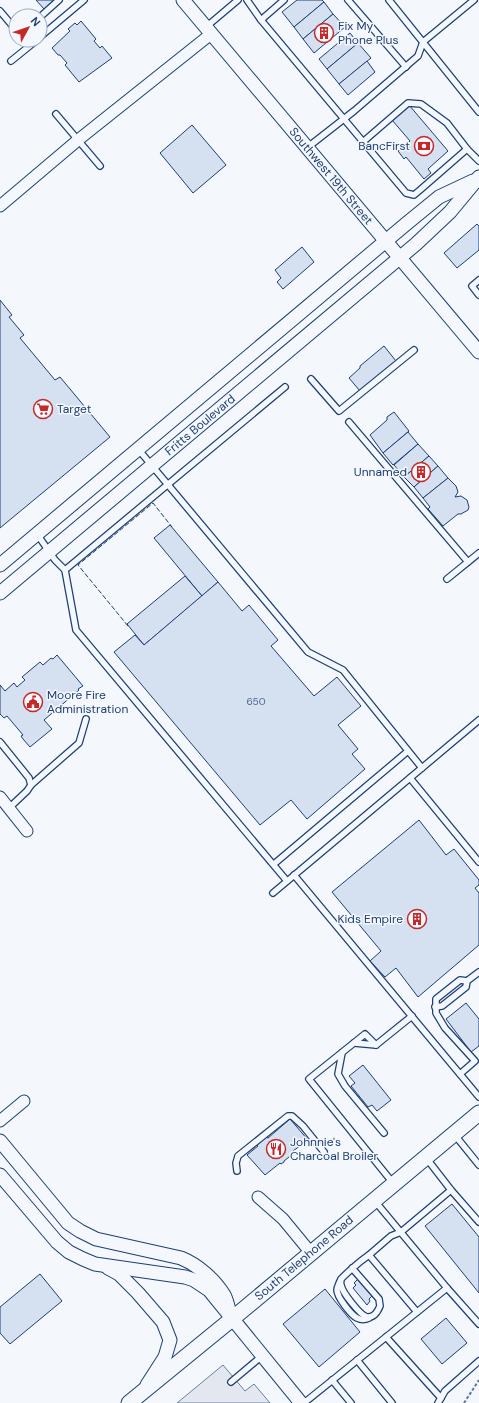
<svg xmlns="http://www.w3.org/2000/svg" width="479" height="1403" viewBox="0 0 479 1403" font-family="'DM Sans',sans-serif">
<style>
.parking{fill:#e3e8f0;stroke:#687fa3}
.building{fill:#d5e0f0;stroke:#1d3f73}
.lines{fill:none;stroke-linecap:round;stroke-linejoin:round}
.service-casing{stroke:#1d3f73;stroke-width:8}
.minor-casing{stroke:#1d3f73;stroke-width:13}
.tertiary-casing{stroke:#1d3f73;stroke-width:15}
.secondary-casing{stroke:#1d3f73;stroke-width:17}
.path{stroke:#5e769c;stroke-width:2;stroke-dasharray:3 2;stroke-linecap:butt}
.service{stroke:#f4f7fb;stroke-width:5.5}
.minor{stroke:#f4f7fb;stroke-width:11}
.tertiary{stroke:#f4f7fb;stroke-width:13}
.secondary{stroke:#f4f7fb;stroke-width:15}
.fence{stroke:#1d3f73;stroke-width:1;stroke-dasharray:5 2;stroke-linecap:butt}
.labels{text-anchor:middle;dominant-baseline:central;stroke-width:3;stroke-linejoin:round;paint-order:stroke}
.number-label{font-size:10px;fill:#4b6792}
.poi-label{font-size:12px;fill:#1d3f73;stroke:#f4f7fb;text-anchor:start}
.street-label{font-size:12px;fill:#1d3f73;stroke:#f4f7fb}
</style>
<rect width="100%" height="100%" fill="#f4f7fb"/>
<polygon class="parking" points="223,1365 245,1391 254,1384 270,1403 177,1403"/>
<g class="building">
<polygon points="36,0 54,0 44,9"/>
<polygon points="297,0 322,0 324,2 294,27 282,12"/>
<polygon points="324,2 333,14 303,39 294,27"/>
<polygon points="333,14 345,27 314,53 303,39"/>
<polygon points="81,21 96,39 94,41 100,48 102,46 112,58 79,82 65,65 67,63 60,55 58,55 52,48 70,31 68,29 75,23 77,25"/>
<polygon points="350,33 358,43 327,69 319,59"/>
<polygon points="358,43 371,58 339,84 327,69"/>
<polygon points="367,61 375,72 348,95 339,84"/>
<polygon points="409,105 448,151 428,169 431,173 424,179 406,157 404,159 398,151 410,141 392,120"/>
<polygon points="192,125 226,165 193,193 160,153"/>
<polygon points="477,224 479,226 479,250 457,268 444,253"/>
<polygon points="302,247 314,262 283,289 277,282 281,278 275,270"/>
<polygon points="0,300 12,315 9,317 24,335 20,338 55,380 60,377 110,437 0,528"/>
<polygon points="384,346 396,361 360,391 349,378 360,368 360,366"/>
<polygon points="394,412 409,431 383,453 370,435 387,420 387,417"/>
<polygon points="408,432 418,444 393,465 383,453"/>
<polygon points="418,444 429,456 404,477 394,465"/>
<polygon points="429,456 438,466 414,487 404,477"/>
<polygon points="438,466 448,478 423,498 414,487"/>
<polygon points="448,478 456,486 458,492 455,497 461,496 467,500 469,507 468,510 461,514 458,514 443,526 428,509 430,507 423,498"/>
<polygon points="170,525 218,582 202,596 154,538"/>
<polygon points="185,576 202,596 144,645 127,624"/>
<polygon points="218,582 242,611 249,605 278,640 271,646 314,696 337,677 361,706 338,725 358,749 352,754 365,769 307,819 291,800 260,825 114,652 135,635 144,645"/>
<polygon points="57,655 83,686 78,689 79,690 44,720 52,729 30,747 23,739 21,736 23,735 7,716 4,718 0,714 0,685 5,691 14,683 17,687 25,680 22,677 40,662 43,665 51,658 53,659"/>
<polygon points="419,820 446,855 454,849 479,880 479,885 475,888 479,893 479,945 418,997 396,968 385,977 370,961 381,951 332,892"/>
<polygon points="466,1003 479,1019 479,1046 471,1052 446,1019"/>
<polygon points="363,1065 391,1100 377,1111 372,1105 368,1107 351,1086 355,1083 349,1076"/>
<polygon points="290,1119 308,1140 293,1151 294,1153 284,1161 284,1162 281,1164 280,1163 265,1175 247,1155 258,1146 257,1145 266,1137 268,1138"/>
<polygon points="452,1204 479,1237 479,1293 425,1226"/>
<polygon points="40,1274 62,1301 10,1344 0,1333 0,1307"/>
<polygon points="358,1279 372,1296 369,1299 370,1301 367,1305 353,1288 356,1285 354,1283"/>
<polygon points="325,1289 360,1332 319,1367 283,1324"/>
<polygon points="446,1318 467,1343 442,1364 421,1339"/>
</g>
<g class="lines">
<g class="service-casing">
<g id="service">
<polyline points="247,0 261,20 406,193 414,195 420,190 467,149 479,161"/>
<polyline points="348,0 406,67"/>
<polyline points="389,0 479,112"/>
<polyline points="0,11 16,30"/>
<polyline points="40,17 59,0"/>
<polyline points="261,20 284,0"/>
<polyline points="206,27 238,0"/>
<polyline points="40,37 84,0"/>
<polyline points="11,61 37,40"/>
<polyline points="56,114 100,166"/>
<polyline points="364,141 408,103 421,104 447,123 467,149"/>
<polyline points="308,147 354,111 418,56 423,42 474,0"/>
<polyline points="479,280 472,286 479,295"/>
<polyline points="311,379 339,411 414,350"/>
<polyline points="349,422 468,562"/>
<polyline points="138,449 308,652 343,670 422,768"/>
<polyline points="37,534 55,560 65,570 76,630 287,881"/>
<polyline points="65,570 285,387"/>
<polyline points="447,579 479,553"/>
<polyline points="0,742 29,778 31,785 27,791 9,808"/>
<polyline points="410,778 479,862"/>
<polyline points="31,785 79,743 86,719"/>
<polyline points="274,864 408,751"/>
<polyline points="294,875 479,1097"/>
<polyline points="273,893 479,720"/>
<polyline points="435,1007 442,1006 466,987 467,981"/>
<polyline points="354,1043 376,1045"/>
<polyline points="342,1053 338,1074 345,1086 384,1133"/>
<polyline points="460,1074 475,1061 445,1028 436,1013 436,999 460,980 467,981 479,972"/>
<polyline points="454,1134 479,1165"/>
<polyline points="427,1159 451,1190 479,1222"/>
<polyline points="237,1171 236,1163 238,1156 288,1116 292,1116 303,1126 324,1152"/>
<polyline points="393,1183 309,1079 365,1034 376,1045 412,1016"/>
<path d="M352,1268L379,1299L380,1306C378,1311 374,1318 367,1317C360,1315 342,1292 341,1285C340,1283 341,1281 341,1279C350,1270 359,1262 369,1255"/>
<path d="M340,1281C339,1284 337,1287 337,1290C337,1297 351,1315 357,1318C361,1320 365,1320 369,1318"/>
<polyline points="447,1288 479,1324"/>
<polyline points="417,1312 369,1255 391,1236 401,1232 451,1190"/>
<polyline points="386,1337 441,1398"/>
<polyline points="357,1360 392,1403"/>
<polyline points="332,1380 351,1403"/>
<polyline points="231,1382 262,1356"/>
<polyline points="304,1403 447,1288 374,1200"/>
<polyline points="438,1403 445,1391 479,1361"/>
</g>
</g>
<g class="minor-casing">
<g id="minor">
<polyline points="0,206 78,140 211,34"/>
<polyline points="0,797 27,831"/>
<polyline points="0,1121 24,1101"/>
<polyline points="258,1197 283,1219 311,1253"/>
</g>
</g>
<g class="tertiary-casing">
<g id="tertiary">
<polyline points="183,0 479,352"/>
<polyline points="0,565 406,224 439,197 473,181"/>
<polyline points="0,593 416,244 450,212 479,177"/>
<path d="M0,1141L68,1223L80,1231L96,1239L181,1258C198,1265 214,1279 224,1295C227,1300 228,1308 230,1313"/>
<polyline points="0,1175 57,1242 69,1252 83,1259 95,1264 185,1277 194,1280 209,1290 301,1403"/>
<polyline points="108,1268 119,1274 138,1293 163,1322 170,1340 165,1357 147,1385"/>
</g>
</g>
<g class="secondary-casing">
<polyline id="secondary" points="129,1403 232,1319 479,1113"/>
</g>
<polyline class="path" points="464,1403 479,1380"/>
<use href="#service" class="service"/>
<use href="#minor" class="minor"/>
<use href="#tertiary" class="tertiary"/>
<use href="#secondary" class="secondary"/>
<polyline class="fence" points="128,626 78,565 153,503 172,527"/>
</g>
<defs>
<g id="building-ring" transform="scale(1)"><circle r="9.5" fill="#f4f7fb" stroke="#c62828" stroke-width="1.5"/><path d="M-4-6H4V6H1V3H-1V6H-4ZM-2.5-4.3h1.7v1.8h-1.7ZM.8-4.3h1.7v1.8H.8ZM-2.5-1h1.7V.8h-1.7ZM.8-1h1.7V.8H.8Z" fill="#c62828"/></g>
<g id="bank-ring" transform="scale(1)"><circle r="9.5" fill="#f4f7fb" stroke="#c62828" stroke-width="1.5"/><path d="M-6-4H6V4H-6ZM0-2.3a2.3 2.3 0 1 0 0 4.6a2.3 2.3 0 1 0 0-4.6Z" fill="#c62828"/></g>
<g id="supermarket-ring" transform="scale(1)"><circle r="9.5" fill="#f4f7fb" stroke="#c62828" stroke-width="1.5"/><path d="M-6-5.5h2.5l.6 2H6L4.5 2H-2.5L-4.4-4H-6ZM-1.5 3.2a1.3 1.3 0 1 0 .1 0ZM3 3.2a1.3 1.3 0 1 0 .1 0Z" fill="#c62828"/></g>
<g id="civic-ring" transform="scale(1)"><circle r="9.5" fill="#f4f7fb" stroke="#c62828" stroke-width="1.5"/><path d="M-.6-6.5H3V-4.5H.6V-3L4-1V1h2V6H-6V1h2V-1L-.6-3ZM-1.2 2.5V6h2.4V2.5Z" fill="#c62828"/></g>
<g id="restaurant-ring" transform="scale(1)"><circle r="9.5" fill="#f4f7fb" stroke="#c62828" stroke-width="1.5"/><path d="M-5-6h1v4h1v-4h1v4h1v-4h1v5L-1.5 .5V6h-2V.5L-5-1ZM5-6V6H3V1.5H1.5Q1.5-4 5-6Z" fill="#c62828"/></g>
</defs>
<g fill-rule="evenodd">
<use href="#building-ring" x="324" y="33"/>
<use href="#bank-ring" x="424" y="146"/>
<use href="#supermarket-ring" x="43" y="409"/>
<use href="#building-ring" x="421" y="472"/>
<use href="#civic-ring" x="33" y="702"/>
<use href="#building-ring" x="417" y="919"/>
<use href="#restaurant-ring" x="276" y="1149"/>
</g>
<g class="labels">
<g class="number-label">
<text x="256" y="701">650</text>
</g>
<g class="poi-label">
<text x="338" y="26">Fix My<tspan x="338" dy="14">Phone Plus</tspan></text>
<text x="410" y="146" text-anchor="end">BancFirst</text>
<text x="57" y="409">Target</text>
<text x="407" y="472" text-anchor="end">Unnamed</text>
<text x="47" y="695">Moore Fire<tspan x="47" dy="14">Administration</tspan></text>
<text x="403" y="919" text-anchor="end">Kids Empire</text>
<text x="290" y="1142">Johnnie's<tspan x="290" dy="14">Charcoal Broiler</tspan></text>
</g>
<g class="street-label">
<text transform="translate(331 176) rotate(50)">Southwest 19th Street</text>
<text transform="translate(200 425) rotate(-40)">Fritts Boulevard</text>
<text transform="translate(304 1258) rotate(-40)">South Telephone Road</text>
</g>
</g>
<g transform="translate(28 28) rotate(50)"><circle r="19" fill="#f4f7fb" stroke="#9eadc5"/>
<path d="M0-3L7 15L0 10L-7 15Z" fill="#c62828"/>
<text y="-6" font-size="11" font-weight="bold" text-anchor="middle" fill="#1d3f73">N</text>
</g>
</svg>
